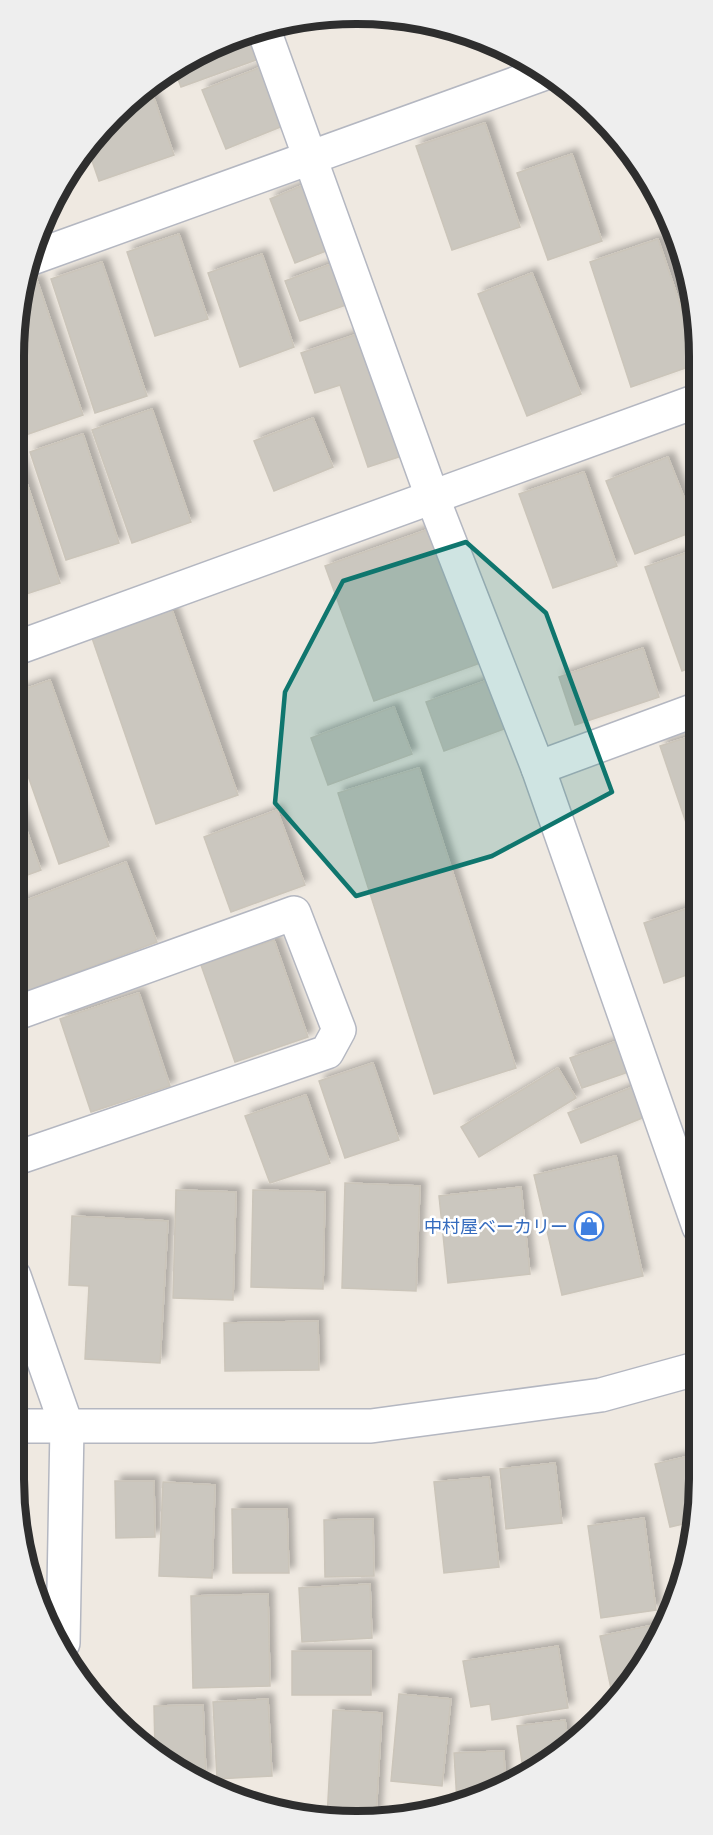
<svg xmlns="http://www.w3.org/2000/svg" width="713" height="1835" viewBox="0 0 713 1835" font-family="'PT Sans','Noto Sans JP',sans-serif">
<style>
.building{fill:#cbc7bf;stroke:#cbc5ba;stroke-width:1.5;filter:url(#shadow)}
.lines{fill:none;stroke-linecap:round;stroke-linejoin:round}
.minor-casing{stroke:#b4b7c1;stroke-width:36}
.minor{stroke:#fff;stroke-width:33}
.marked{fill:#0f766e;fill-opacity:0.2;stroke:#0f766e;stroke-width:4.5;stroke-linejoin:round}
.labels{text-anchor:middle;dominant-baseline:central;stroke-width:5;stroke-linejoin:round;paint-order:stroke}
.shop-label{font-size:18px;fill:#366cbe;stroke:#fff;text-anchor:end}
.rim{fill:none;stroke:#2e2e2e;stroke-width:8}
</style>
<defs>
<filter id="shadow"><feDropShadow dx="5.5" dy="-5.5" stdDeviation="3" flood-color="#0004"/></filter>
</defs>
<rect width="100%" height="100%" fill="#efe9e1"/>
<g class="building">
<polygon points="364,18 381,20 367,26"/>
<polygon points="248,37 256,60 181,87 175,71 204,49"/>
<polygon points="277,61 300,119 226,149 202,90"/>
<polygon points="154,98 174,155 99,181 88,149 98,131 131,105"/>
<polygon points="485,123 520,227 452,250 416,146"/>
<polygon points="572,154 602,241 548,260 517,173"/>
<polygon points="318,179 344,244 295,263 270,199"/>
<polygon points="179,234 208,319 155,336 127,252"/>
<polygon points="658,239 697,354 697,364 631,387 590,262"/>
<polygon points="262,254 294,347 240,367 208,273"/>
<polygon points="348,258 363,299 300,321 285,281"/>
<polygon points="102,262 147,396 95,413 51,279"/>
<polygon points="532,273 581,394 527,416 478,294"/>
<polygon points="37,280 83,415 17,438 14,429 14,356 26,284"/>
<polygon points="373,329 414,452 368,467 340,385 315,393 301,353"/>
<polygon points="152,409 191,522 132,543 92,430"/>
<polygon points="313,418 333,467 274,491 254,441"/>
<polygon points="83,434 119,543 66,560 30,452"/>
<polygon points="17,453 60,583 14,598 14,455"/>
<polygon points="668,457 697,530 635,554 606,481"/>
<polygon points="584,472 617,566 553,588 519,494"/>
<polygon points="435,527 483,662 374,701 325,566"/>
<polygon points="697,549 697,665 682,671 645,567"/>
<polygon points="172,610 238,795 156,824 92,638"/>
<polygon points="643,648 659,697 575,725 559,677"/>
<polygon points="497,677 515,725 444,751 426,702"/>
<polygon points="50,680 109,846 59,864 14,736 14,693"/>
<polygon points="394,707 412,754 328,785 311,738"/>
<polygon points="698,734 698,852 696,852 660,746"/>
<polygon points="419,768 516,1068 434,1094 338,793"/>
<polygon points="14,795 41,870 14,880"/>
<polygon points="277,810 305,885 231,912 204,837"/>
<polygon points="126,862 157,942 14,996 14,905"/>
<polygon points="692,907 698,923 698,971 664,983 644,923"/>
<polygon points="274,940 308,1037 235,1062 201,965"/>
<polygon points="139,993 170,1086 91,1112 60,1019"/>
<polygon points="626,1038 637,1069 582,1088 570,1058"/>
<polygon points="373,1063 399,1140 345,1158 319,1081"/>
<polygon points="558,1068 576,1098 479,1157 461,1127"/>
<polygon points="640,1084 652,1114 581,1143 568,1113"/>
<polygon points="306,1095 330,1163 270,1183 245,1116"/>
<polygon points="616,1156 643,1276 562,1295 534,1175"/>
<polygon points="345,1183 420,1186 416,1291 342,1288"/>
<polygon points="521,1187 530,1274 448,1283 439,1196"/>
<polygon points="176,1190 236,1192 233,1300 173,1298"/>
<polygon points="253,1190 325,1192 323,1289 251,1287"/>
<polygon points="72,1216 168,1221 160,1363 85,1359 89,1286 69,1285"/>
<polygon points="318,1321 319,1370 225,1371 224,1323"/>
<polygon points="699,1423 700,1478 692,1522 670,1527 655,1464 698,1454 691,1425"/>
<polygon points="555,1463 562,1523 506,1529 500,1469"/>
<polygon points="489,1477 499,1567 444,1573 434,1482"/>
<polygon points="115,1481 154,1481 155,1537 116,1538"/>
<polygon points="163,1482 215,1485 212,1578 159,1576"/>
<polygon points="232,1509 287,1509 289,1573 233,1573"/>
<polygon points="644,1518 656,1610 601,1618 588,1526"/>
<polygon points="373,1519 374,1576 325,1577 324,1520"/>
<polygon points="688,1546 684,1570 679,1548"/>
<polygon points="370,1584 372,1638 302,1642 299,1588"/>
<polygon points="268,1594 270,1686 193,1688 191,1596"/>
<polygon points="663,1623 628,1688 613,1698 600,1636"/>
<polygon points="558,1646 568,1708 492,1720 490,1704 471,1707 463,1661"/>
<rect x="292" y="1651" width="79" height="44"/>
<polygon points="399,1694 451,1699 442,1786 391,1781"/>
<polygon points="268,1699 272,1776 217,1779 213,1702"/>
<polygon points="203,1705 206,1775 186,1776 155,1751 154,1706"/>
<polygon points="333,1710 382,1713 376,1816 327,1818"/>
<polygon points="565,1720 568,1741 524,1777 517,1726"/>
<polygon points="504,1751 505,1784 457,1802 454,1753"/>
</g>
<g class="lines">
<g class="minor-casing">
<g id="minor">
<polyline points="265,33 433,499 538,768 699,1227"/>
<polyline points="29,259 548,72"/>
<polyline points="14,649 697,401"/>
<polyline points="538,768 698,709"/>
<polyline points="14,1014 294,913 339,1030 327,1052 14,1159"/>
<polyline points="14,1276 67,1427 63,1643"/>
<polyline points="14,1426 371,1426 601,1395 699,1368"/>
</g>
</g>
<use href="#minor" class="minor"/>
</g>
<path class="marked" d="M466,542L546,613L612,792L492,856L356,896L275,803L285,692L343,581Z"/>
<defs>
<g id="shop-ring" transform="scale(1.5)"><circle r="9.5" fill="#fff" stroke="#3f7fe0" stroke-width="1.5"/><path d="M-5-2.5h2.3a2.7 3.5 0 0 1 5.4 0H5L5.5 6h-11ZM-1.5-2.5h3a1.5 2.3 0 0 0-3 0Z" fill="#3f7fe0"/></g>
</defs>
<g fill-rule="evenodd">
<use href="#shop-ring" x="589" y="1226"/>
</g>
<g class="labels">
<g class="shop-label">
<text x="568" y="1226">中村屋ベーカリー</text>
</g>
</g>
<path d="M0 0H713V1835H0ZM356 24H357A332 332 0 0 1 689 356V1479A332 332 0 0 1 357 1811H356A332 332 0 0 1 24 1479V356A332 332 0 0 1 356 24Z" fill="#eee" fill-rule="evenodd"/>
<path class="rim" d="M356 24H357A332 332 0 0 1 689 356V1479A332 332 0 0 1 357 1811H356A332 332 0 0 1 24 1479V356A332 332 0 0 1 356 24Z"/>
</svg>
